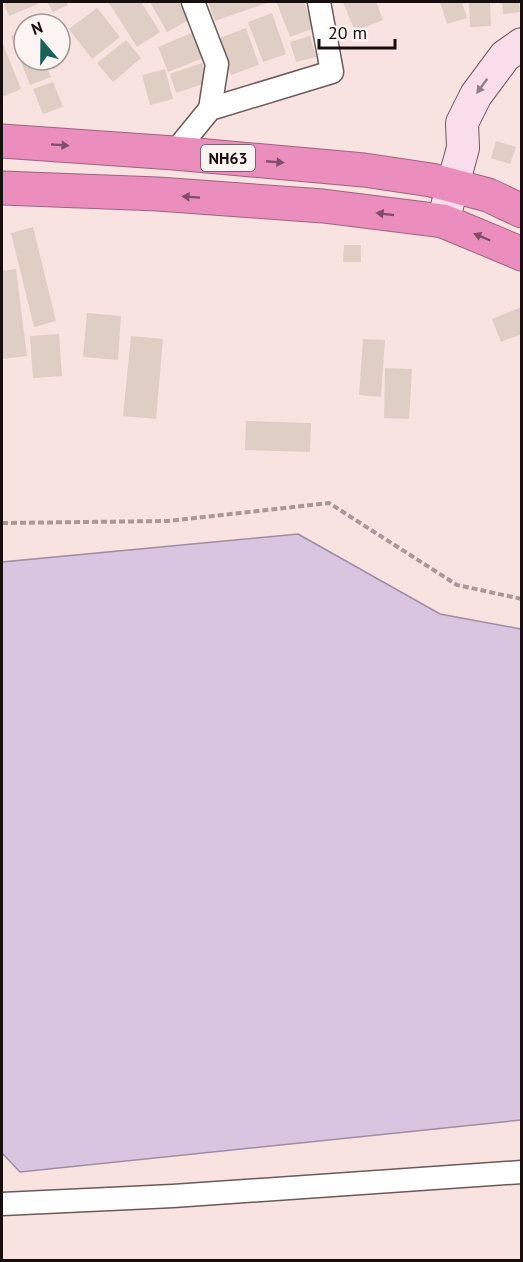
<svg xmlns="http://www.w3.org/2000/svg" width="523" height="1262" viewBox="0 0 523 1262" font-family="'PT Sans',sans-serif">
<style>
.water{fill:#d9c5e0;stroke:#9e8ea1;stroke-width:1.5}
.building{fill:#dfcec3}
.lines{fill:none;stroke-linecap:round;stroke-linejoin:round}
.street-casing{stroke:#6c5959;stroke-width:25}
.secondary-casing{stroke:#6c5959;stroke-width:34}
.highway-casing{stroke:#a06280;stroke-width:35}
.path{stroke:#a99896;stroke-width:4;stroke-dasharray:6 3;stroke-linecap:butt}
.street{stroke:#fff;stroke-width:22}
.secondary{stroke:#f9ddeb;stroke-width:32}
.highway{stroke:#eb8ebd;stroke-width:33}
.oneway{fill:#938088}
.oneway2{fill:#804e66}
.labels{text-anchor:middle;dominant-baseline:central;stroke-width:4.5;stroke-linejoin:round;paint-order:stroke}
.shield{fill:#fcf3f3;stroke:#5b5353;stroke-width:1.5}
.shield-label{font-size:16px;font-weight:bold;fill:#160f0e}
</style>
<rect width="100%" height="100%" fill="#f9e3e1"/>
<polygon class="water" points="298,534 440,614 521,629 521,1120 20,1172 2,1153 2,562"/>
<g class="building">
<polygon points="3,2 37,2 38,4 9,16"/>
<polygon points="47,2 66,2 68,5 53,12"/>
<polygon points="111,2 141,2 160,32 137,47 109,3"/>
<polygon points="150,2 179,2 189,20 167,32"/>
<polygon points="208,2 270,2 215,21"/>
<polygon points="280,2 304,2 314,28 290,37 277,3"/>
<polygon points="343,2 376,2 383,20 355,31"/>
<polygon points="440,2 462,2 467,18 447,24"/>
<polygon points="469,2 490,2 491,26 470,27"/>
<polygon points="502,2 519,2 520,12 503,14"/>
<polygon points="97,8 120,37 92,59 69,29"/>
<polygon points="272,13 286,54 263,62 248,22"/>
<polygon points="246,28 259,65 231,75 217,39"/>
<polygon points="24,30 24,60 44,60 51,77 30,85 11,36"/>
<polygon points="196,31 206,57 168,72 158,47"/>
<polygon points="310,36 316,57 296,62 290,42"/>
<polygon points="126,40 141,58 113,82 97,63"/>
<polygon points="3,44 21,89 2,97 2,45"/>
<polygon points="202,63 209,82 176,93 170,74"/>
<polygon points="165,69 173,99 150,105 142,75"/>
<polygon points="53,82 63,107 43,114 33,89"/>
<polygon points="496,141 516,147 510,164 491,158"/>
<polygon points="33,227 56,321 34,327 11,233"/>
<polygon points="344,245 361,245 361,262 343,262"/>
<polygon points="16,269 27,356 2,359 2,271"/>
<polygon points="522,307 522,334 501,342 492,319"/>
<polygon points="87,313 121,316 118,360 83,357"/>
<polygon points="59,334 62,376 33,378 30,336"/>
<polygon points="131,336 163,339 156,419 123,416"/>
<polygon points="363,339 385,340 381,397 359,395"/>
<polygon points="385,368 412,369 409,419 384,418"/>
<polygon points="246,421 311,423 310,452 245,450"/>
</g>
<g class="lines">
<g class="street-casing">
<g id="street">
<polyline points="193,2 217,64 210,109"/>
<polyline points="174,153 210,109 332,72 319,2"/>
<polyline points="2,1204 173,1196 522,1172"/>
</g>
</g>
<g class="secondary-casing">
<polyline id="secondary" points="443,221 463,148 462,123 476,95 505,56 522,44"/>
</g>
<g class="highway-casing">
<g id="highway">
<polyline points="2,141 174,153 364,170 431,180 488,195 522,211"/>
<polyline points="2,188 158,194 323,206 443,221 522,254"/>
</g>
</g>
<polyline class="path" points="2,523 168,521 329,503 457,585 522,599"/>
<use href="#street" class="street"/>
<use href="#secondary" class="secondary"/>
<use href="#highway" class="highway"/>
</g>
<defs><path id="oneway-solid" d="M-6-.8H1V-3.2L6.5 0L1 3.2V.8H-6Z" transform="scale(1.5)"/></defs>
<use class="oneway" href="#oneway-solid" transform="translate(482 86) rotate(126)"/>
<g class="oneway2">
<use href="#oneway-solid" transform="translate(60 145) rotate(4)"/>
<use href="#oneway-solid" transform="translate(275 162) rotate(5)"/>
<use href="#oneway-solid" transform="translate(191 197) rotate(-176)"/>
<use href="#oneway-solid" transform="translate(385 214) rotate(-173)"/>
<use href="#oneway-solid" transform="translate(482 237) rotate(-157)"/>
</g>
<g class="labels">
<rect class="shield" x="201" y="145" width="54" height="26" rx="4.5"/>
<g class="shield-label">
<text x="228" y="158">NH63</text>
</g>
</g>
<rect width="523" height="1262" fill="none" stroke="#160f0e" stroke-width="6"/>
<g transform="translate(42 42) rotate(340)"><circle r="28" fill="#fcf3f3" stroke="#a09897" stroke-width="1.5"/>
<path d="M0-4.5L10 22L0 15L-10 22Z" fill="#186259"/>
<text y="-9" font-size="16" font-weight="bold" text-anchor="middle" fill="#160f0e">N</text>
</g>
<path d="M319 39v9h76v-9" fill="none" stroke="#160f0e" stroke-width="3"/>
<text x="328" y="39" font-size="18" fill="#160f0e" stroke="#fcf3f3" stroke-width="4.5" paint-order="stroke">20 m</text>
</svg>
